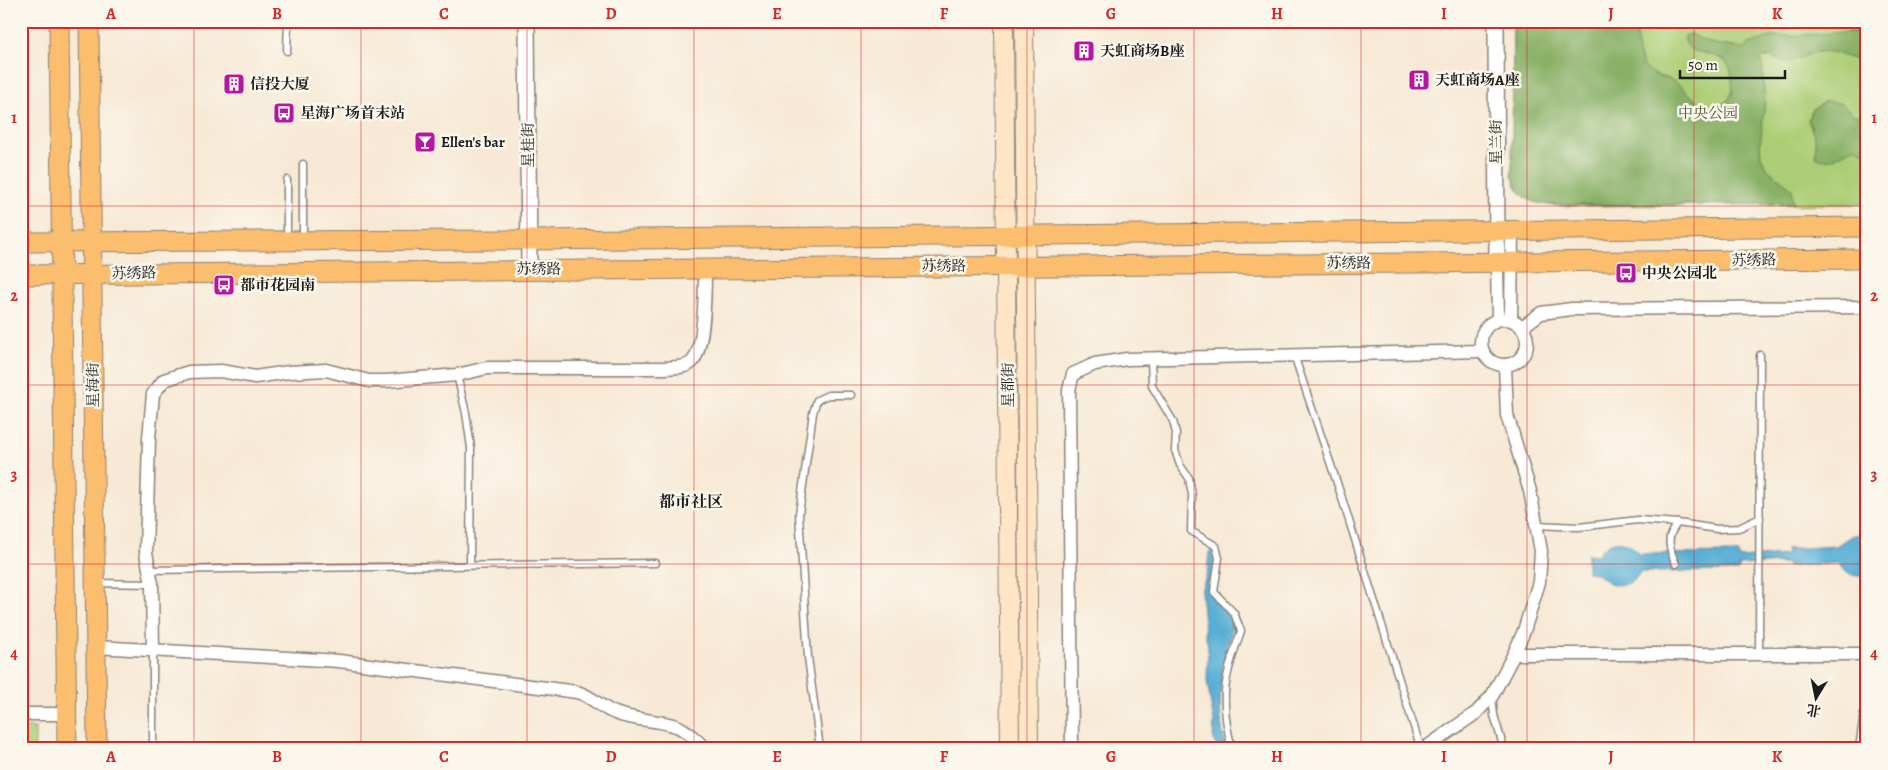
<svg xmlns="http://www.w3.org/2000/svg" width="1888" height="770" viewBox="0 0 1888 770" font-family="Alegreya,'Noto Serif SC',serif">
<style>
.green{fill:#abcd75;stroke:#647448}
.forest{fill:#88b066;stroke:#526641}
.water{fill:#59afd6;stroke:#3a6679}
.lines{fill:none;stroke-linecap:round;stroke-linejoin:round}
.service-casing{stroke:#8a8278;stroke-width:9}
.minor-casing{stroke:#8a8278;stroke-width:15}
.tertiary-casing{stroke:#8a8278;stroke-width:18}
.secondary-casing{stroke:#8a8278;stroke-width:20}
.primary-casing{stroke:#8a8278;stroke-width:21}
.service{stroke:#fff;stroke-width:6}
.minor{stroke:#fff;stroke-width:12}
.tertiary{stroke:#fff;stroke-width:15}
.secondary{stroke:#fde5c5;stroke-width:18}
.primary{stroke:#fbbd6e;stroke-width:19}
.grid{fill:none;stroke:#d62828;stroke-width:1;stroke-opacity:0.55}
.labels{text-anchor:middle;dominant-baseline:central;stroke-width:5;stroke-linejoin:round;paint-order:stroke}
.poi-label{font-size:15px;font-weight:bold;fill:#1c1c1c;stroke:#fbf7ec;text-anchor:start}
.park-label{font-size:15px;fill:#4e5a3b;stroke:#fbf7ec}
.street-label{font-size:15px;fill:#1c1c1c;stroke:#fbf7ec}
.neighbourhood-label{font-size:16px;font-weight:bold;fill:#1c1c1c;stroke:#fbf7ec}
.neatline{fill:none;stroke:#d62828;stroke-width:2}
.grid-label{font-size:16px;text-anchor:middle;font-weight:bold;fill:#d62828}
</style>
<rect width="100%" height="100%" fill="#fbf7ec"/>
<filter id="ink" filterUnits="userSpaceOnUse"><feTurbulence type="fractalNoise" baseFrequency=".02" numOctaves="2"/><feDisplacementMap in="SourceGraphic" scale="10" xChannelSelector="R" yChannelSelector="G"/><feConvolveMatrix kernelMatrix="1 2 1 2 8 2 1 2 1" color-interpolation-filters="sRGB"/></filter>
<filter id="wash" filterUnits="userSpaceOnUse"><feTurbulence type="fractalNoise" baseFrequency=".0096" numOctaves="4" result="noise"/><feDisplacementMap in="SourceGraphic" scale="20" xChannelSelector="R" yChannelSelector="G"/><feGaussianBlur stdDeviation="1.12" result="paint"/><feColorMatrix in="noise" values="0 0 0 0 0 0 0 0 0 0 0 0 0 0 0 0 0 1.4 0 .05"/><feComposite in="paint" operator="in"/></filter>
<g filter="url(#wash)">
<rect width="100%" height="100%" fill="#f7e9d5"/>
<g class="green">
<path d="M1513,21H1867V204L1564,206C1538,205 1520,203 1512,175Z"/>
<rect x="21" y="728" width="14" height="21"/>
</g>
<g class="forest">
<path d="M1513,21H1639C1636,36 1635,52 1644,66C1651,76 1663,76 1673,81C1688,89 1702,115 1722,104C1726,102 1730,99 1732,93C1733,89 1732,83 1732,78C1731,43 1682,63 1685,36L1690,34L1710,43L1746,49L1749,44L1770,37L1867,31V63C1850,60 1836,49 1818,52C1799,55 1790,70 1771,56L1761,59L1763,64V80L1765,101L1760,145L1761,156L1768,170L1789,186L1792,190L1793,204L1549,205C1527,201 1519,197 1512,175Z"/>
<path d="M1825,101L1841,103L1854,115H1859L1867,110V159L1862,151L1856,148C1842,150 1835,163 1819,159L1816,155L1815,138L1808,120L1812,110Z"/>
</g>
<g class="water">
<path d="M1860,534L1867,536V575C1854,578 1845,574 1838,563L1788,567L1787,563L1740,565L1739,571L1640,572C1631,590 1609,588 1597,573L1587,572V554L1598,555C1608,537 1628,538 1639,554L1738,553L1739,558L1787,555L1786,549L1836,546L1851,536Z"/>
<path d="M1212,551C1220,561 1209,577 1209,588C1210,602 1231,606 1232,622C1233,634 1227,644 1225,656C1219,685 1218,715 1225,744L1222,746L1216,745L1213,740L1214,722L1207,681L1208,645L1205,634L1201,591L1207,573L1209,552Z"/>
</g>
</g>
<g filter="url(#ink)">
<g class="lines">
<g class="service-casing">
<g id="service">
<polyline points="287,51 288,21"/>
<polyline points="303,164 303,239"/>
<polyline points="287,238 287,180"/>
<polyline points="1294,355 1340,492 1421,749"/>
<path d="M1151,358L1152,386L1173,421L1176,433L1175,450L1180,465L1189,478L1192,495L1191,531L1216,546L1219,558L1214,592L1234,613L1241,631C1225,677 1219,696 1231,745L1227,749"/>
<polyline points="457,375 466,413 471,448 470,565"/>
<polyline points="1537,525 1579,527 1638,520 1678,523 1717,529 1739,528 1760,518"/>
<path d="M1676,564C1669,549 1665,536 1678,523"/>
<polyline points="149,570 655,563"/>
<polyline points="96,583 152,584"/>
<polyline points="153,650 153,749"/>
<polyline points="1759,654 1760,355"/>
<polyline points="1492,697 1494,715 1504,749"/>
<polyline points="820,749 808,657 799,514 813,413 817,400 828,395 851,395"/>
</g>
</g>
<g class="minor-casing">
<g id="minor">
<polyline points="1497,262 1498,319"/>
<circle cx="1504" cy="342" r="23"/>
<polyline points="1511,319 1512,231"/>
<polyline points="1522,327 1541,313 1572,309 1867,307"/>
<path d="M96,647L339,661L577,692C592,696 601,708 615,713C634,721 657,719 676,726C689,730 696,743 708,749"/>
<path d="M153,650L152,584L146,553L149,438L153,394L164,380L189,372L221,371L255,377L289,372L326,370L369,381H386L457,375L487,368H665C674,367 686,368 692,362C705,348 705,288 705,268"/>
<polyline points="1514,654 1867,654"/>
<polyline points="21,714 66,714"/>
<polyline points="1072,749 1069,390 1073,374 1095,364 1127,359 1483,351"/>
<polyline points="1424,749 1476,713 1492,696 1514,654 1524,631 1539,582 1541,551 1530,491 1507,415 1505,365"/>
<polyline points="1862,749 1867,713"/>
</g>
</g>
<g class="tertiary-casing">
<g id="tertiary">
<polyline points="527,21 529,269"/>
<polyline points="1496,21 1497,262"/>
</g>
</g>
<g class="secondary-casing">
<g id="secondary">
<polyline points="1004,21 1010,749"/>
<polyline points="1024,21 1029,749"/>
</g>
</g>
<g class="primary-casing">
<g id="primary">
<polyline points="59,21 67,749"/>
<polyline points="89,21 97,749"/>
<polyline points="21,242 529,240 1867,227"/>
<polyline points="21,275 1867,259"/>
</g>
</g>
<use href="#service" class="service"/>
<use href="#minor" class="minor"/>
<use href="#tertiary" class="tertiary"/>
<use href="#secondary" class="secondary"/>
<use href="#primary" class="primary"/>
</g>
</g>
<path class="grid" d="M194,21V749M361,21V749M527,21V749M694,21V749M861,21V749M1027,21V749M1194,21V749M1361,21V749M1527,21V749M1694,21V749M21,206H1867M21,385H1867M21,564H1867"/>
<defs>
<g id="building-square" transform="scale(1.125)"><rect x="-9" y="-9" width="18" height="18" rx="4" fill="#b5179e" stroke="#fbf7ec"/><path d="M-4-6H4V6H1V3H-1V6H-4ZM-2.5-4.3h1.7v1.8h-1.7ZM.8-4.3h1.7v1.8H.8ZM-2.5-1h1.7V.8h-1.7ZM.8-1h1.7V.8H.8Z" fill="#fff"/></g>
<g id="bus-square" transform="scale(1.125)"><rect x="-9" y="-9" width="18" height="18" rx="4" fill="#b5179e" stroke="#fbf7ec"/><path d="M-5-6H5V4H4V6H2V4H-2V6H-4V4H-5ZM-3.5-4V0h7V-4ZM-3.5 1.2v1.5H-2V1.2ZM2 1.2v1.5H3.5V1.2Z" fill="#fff"/></g>
<g id="bar-square" transform="scale(1.125)"><rect x="-9" y="-9" width="18" height="18" rx="4" fill="#b5179e" stroke="#fbf7ec"/><path d="M-6-5H6L.8 .8V4.5H3.5V6h-7V4.5H-.8V.8Z" fill="#fff"/></g>
</defs>
<g fill-rule="evenodd">
<use href="#building-square" x="1084" y="51"/>
<use href="#building-square" x="1419" y="80"/>
<use href="#building-square" x="234" y="84"/>
<use href="#bus-square" x="284" y="113"/>
<use href="#bar-square" x="425" y="142"/>
<use href="#bus-square" x="1626" y="273"/>
<use href="#bus-square" x="224" y="285"/>
</g>
<g class="labels">
<g class="poi-label">
<text x="1100" y="51">天虹商场B座</text>
<text x="1435" y="80">天虹商场A座</text>
<text x="250" y="84">信投大厦</text>
<text x="300" y="113">星海广场首末站</text>
<text x="441" y="142">Ellen's bar</text>
<text x="1642" y="273">中央公园北</text>
<text x="240" y="285">都市花园南</text>
</g>
<g class="park-label">
<text x="1708" y="113">中央公园</text>
</g>
<g class="street-label">
<text transform="translate(1496 142) rotate(-90)">星兰街</text>
<text transform="translate(528 145) rotate(-90)">星桂街</text>
<text transform="translate(1754 260) rotate(-1)">苏绣路</text>
<text x="1349" y="263">苏绣路</text>
<text x="944" y="266">苏绣路</text>
<text x="539" y="269">苏绣路</text>
<text transform="translate(134 273) rotate(-1)">苏绣路</text>
<text transform="translate(93 385) rotate(-90)">星海街</text>
<text transform="translate(1008 385) rotate(-90)">星都街</text>
</g>
<g class="neighbourhood-label">
<text x="691" y="502">都市社区</text>
</g>
</g>
<rect width="1888" height="770" fill="none" stroke="#fbf7ec" stroke-width="55"/>
<g transform="translate(1816 698) rotate(190)" stroke="#fbf7ec" stroke-width="4" paint-order="stroke">
<path d="M0-4L9 19L0 12L-9 19Z" fill="#1c1c1c"/>
<text y="-8" font-size="14" font-weight="bold" text-anchor="middle" fill="#1c1c1c">北</text>
</g>
<path d="M1680 70v8h105v-8" fill="none" stroke="#1c1c1c" stroke-width="2.5"/>
<text x="1688" y="70" font-size="15" fill="#1c1c1c" stroke="#fbf7ec" stroke-width="4" paint-order="stroke">50 m</text>
<rect x="28" y="28" width="1832" height="714" class="neatline"/>
<g class="grid-label">
<text x="111" y="19">A</text>
<text x="277" y="19">B</text>
<text x="444" y="19">C</text>
<text x="611" y="19">D</text>
<text x="777" y="19">E</text>
<text x="944" y="19">F</text>
<text x="1111" y="19">G</text>
<text x="1277" y="19">H</text>
<text x="1444" y="19">I</text>
<text x="1611" y="19">J</text>
<text x="1777" y="19">K</text>
<text x="14" y="123">1</text>
<text x="1874" y="123">1</text>
<text x="14" y="301">2</text>
<text x="1874" y="301">2</text>
<text x="14" y="480">3</text>
<text x="1874" y="480">3</text>
<text x="14" y="659">4</text>
<text x="1874" y="659">4</text>
<text x="111" y="762">A</text>
<text x="277" y="762">B</text>
<text x="444" y="762">C</text>
<text x="611" y="762">D</text>
<text x="777" y="762">E</text>
<text x="944" y="762">F</text>
<text x="1111" y="762">G</text>
<text x="1277" y="762">H</text>
<text x="1444" y="762">I</text>
<text x="1611" y="762">J</text>
<text x="1777" y="762">K</text>
</g>
</svg>
